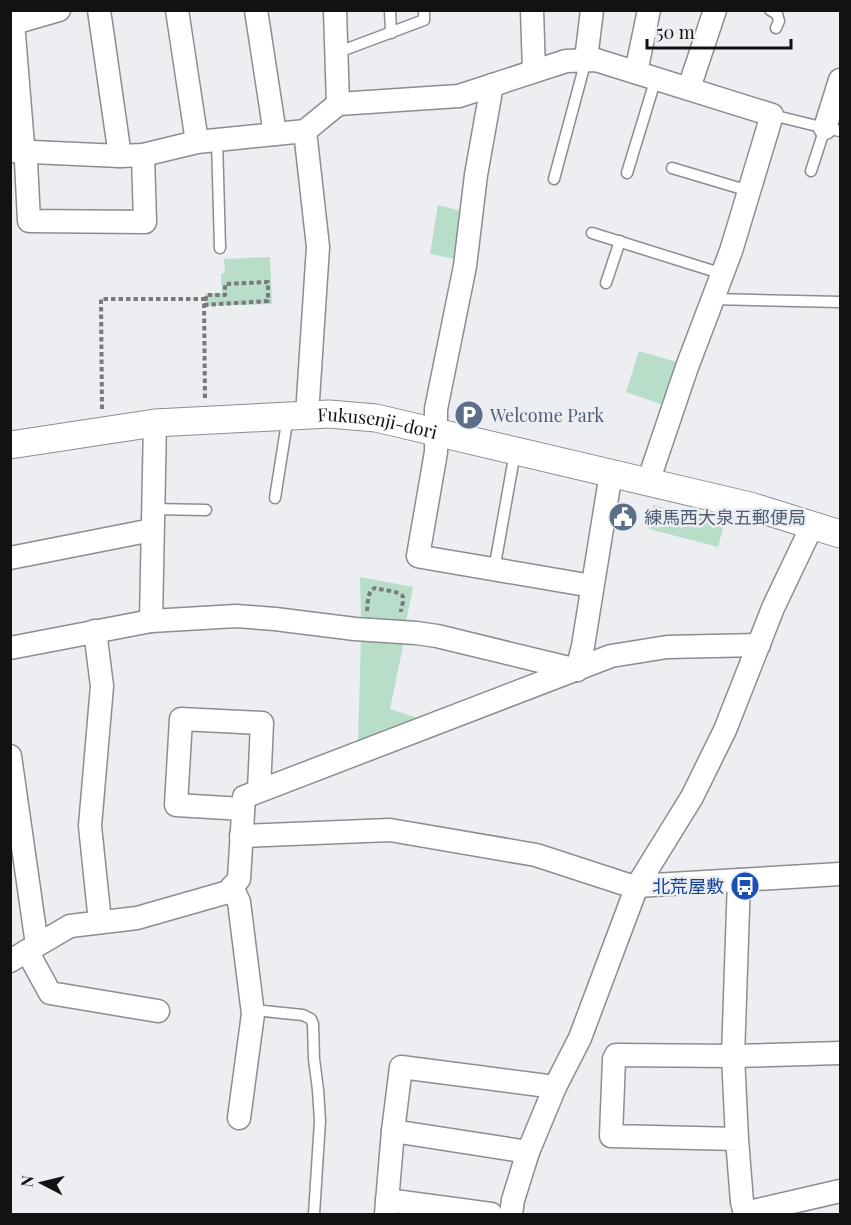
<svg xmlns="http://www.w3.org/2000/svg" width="851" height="1225" viewBox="0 0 851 1225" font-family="'Playfair Display','Noto Sans JP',serif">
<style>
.green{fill:#b8dec9}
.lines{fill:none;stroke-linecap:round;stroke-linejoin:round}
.service-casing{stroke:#8b8d90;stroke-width:13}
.minor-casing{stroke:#8b8d90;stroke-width:25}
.tertiary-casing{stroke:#8b8d90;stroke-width:29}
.path{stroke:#787a7c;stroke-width:4;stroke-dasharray:4.5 3;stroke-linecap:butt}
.service{stroke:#fff;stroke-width:10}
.minor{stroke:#fff;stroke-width:22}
.tertiary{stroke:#fff;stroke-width:27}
.labels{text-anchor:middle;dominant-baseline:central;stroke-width:5;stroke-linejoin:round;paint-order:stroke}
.service-label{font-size:18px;fill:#4e5e75;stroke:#eceef1;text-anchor:start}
.street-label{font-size:18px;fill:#111213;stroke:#eceef1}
.transit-label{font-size:18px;fill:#164399;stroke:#eceef1;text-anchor:end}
</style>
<rect width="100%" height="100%" fill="#eceef1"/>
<g class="green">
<polygon points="438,205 461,211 456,259 430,254"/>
<polygon points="270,257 272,304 205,306 205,294 222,293 221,274 225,273 224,259"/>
<polygon points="639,351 680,363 666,406 626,392"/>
<polygon points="653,505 724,524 718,547 649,529"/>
<polygon points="360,577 413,587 406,622 361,620"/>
<polygon points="361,638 404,641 390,709 424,720 358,743"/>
</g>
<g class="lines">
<g class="service-casing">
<g id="service">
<polyline points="390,10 391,33"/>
<polyline points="770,10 777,14 779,21 776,28"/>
<polyline points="336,53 424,20 424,10"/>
<polyline points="772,115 825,128 840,131"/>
<polyline points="217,140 220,248"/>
<polyline points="672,168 749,191"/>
<polyline points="811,171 825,128"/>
<polyline points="627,173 656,78"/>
<polyline points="554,179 586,60"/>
<polyline points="592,233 723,274"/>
<polyline points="606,283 620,241"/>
<polyline points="713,299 840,302"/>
<polyline points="275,498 288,416"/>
<polyline points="153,509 206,510"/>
<polyline points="494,570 515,452"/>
<polyline points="253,1010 303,1015 311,1019 313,1024 314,1059 318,1090 320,1121 314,1214"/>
</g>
</g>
<g class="minor-casing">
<g id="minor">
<polyline points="12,10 23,145 26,161 29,221 145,222 143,155"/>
<polyline points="99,10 120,156"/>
<polyline points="177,10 197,142"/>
<polyline points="256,10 275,134"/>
<polyline points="335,10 338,104"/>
<polyline points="532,10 534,71"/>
<polyline points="14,23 59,10"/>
<polyline points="586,59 592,10"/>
<polyline points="636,72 649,10"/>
<polyline points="492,85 476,175 465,266 436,409 436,452 418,556 422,557 592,586"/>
<polyline points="689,88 715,10"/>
<polyline points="825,128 840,80"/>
<polyline points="305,131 318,247 307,415"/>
<polyline points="10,151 120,156 143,155 197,142 305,131 338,104 459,96 566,61 596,60 772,115 731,251 687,367 648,482"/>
<polyline points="10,558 152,530"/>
<polyline points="151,621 155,423"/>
<polyline points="95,631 102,686 90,826 100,922"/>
<polyline points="10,648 151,621 236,616 275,619 355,629 416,633 437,636 577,670"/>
<polyline points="577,670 583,646 611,473"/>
<polyline points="10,756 37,945"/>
<polyline points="243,809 176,805 181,719 262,723 259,790"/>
<polyline points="241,836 390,830 536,855 628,885 637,886 840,874"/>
<polyline points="739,880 733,1056 840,1053"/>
<polyline points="232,887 239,902 253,1014 239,1118"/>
<polyline points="27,951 50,993 158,1011"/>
<polyline points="10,961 70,926 137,918 228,892 239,879 244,797 611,656 667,647 759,645"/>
<polyline points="393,1131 528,1152"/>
<polyline points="737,1139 611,1136 614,1059 616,1055 733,1056 737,1139 742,1202 745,1214"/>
<polyline points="387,1200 491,1214"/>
<polyline points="745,1213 840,1191"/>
<polyline points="386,1214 393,1131 401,1067 555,1087"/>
<polyline points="511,1214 513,1200 528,1152 555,1087 580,1038 637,886 692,797 725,730 773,608 812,526"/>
</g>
</g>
<g class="tertiary-casing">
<g id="tertiary">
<path id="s1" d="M10,445L155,423L329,414L376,418L750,506L840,534"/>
</g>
</g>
<g class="path">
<polyline points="204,305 268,301 268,282 225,284 225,295 206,295 206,299 204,299"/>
<polyline points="102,409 101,299 204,299 205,399"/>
<path d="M367,611C368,603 367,591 375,588C381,590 401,591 403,597C404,601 401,608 401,612"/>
</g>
<use href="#service" class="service"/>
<use href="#minor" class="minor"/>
<use href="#tertiary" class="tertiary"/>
</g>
<defs>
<g id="parking-disc" transform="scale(1.5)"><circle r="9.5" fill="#5c6f8a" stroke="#eceef1"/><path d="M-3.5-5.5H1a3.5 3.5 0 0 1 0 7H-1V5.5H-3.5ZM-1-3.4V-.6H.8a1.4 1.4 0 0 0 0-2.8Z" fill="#fff"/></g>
<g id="civic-disc" transform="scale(1.5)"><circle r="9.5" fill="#5c6f8a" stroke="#eceef1"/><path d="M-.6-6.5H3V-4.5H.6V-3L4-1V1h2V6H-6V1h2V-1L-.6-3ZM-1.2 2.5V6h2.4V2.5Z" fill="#fff"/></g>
<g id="bus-disc" transform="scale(1.5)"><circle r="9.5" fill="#1a4fb4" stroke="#eceef1"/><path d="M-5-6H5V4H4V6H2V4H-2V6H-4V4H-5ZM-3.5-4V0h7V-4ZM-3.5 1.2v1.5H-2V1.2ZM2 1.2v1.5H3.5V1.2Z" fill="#fff"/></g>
</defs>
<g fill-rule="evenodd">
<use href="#parking-disc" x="469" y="415"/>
<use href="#civic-disc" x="623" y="517"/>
<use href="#bus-disc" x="745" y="886"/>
</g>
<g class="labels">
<g class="service-label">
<text x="490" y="415">Welcome Park</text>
<text x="644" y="517">練馬西大泉五郵便局</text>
</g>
<g class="street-label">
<text stroke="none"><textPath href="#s1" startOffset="370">Fukusenji-dori</textPath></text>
</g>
<g class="transit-label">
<text x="724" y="886">北荒屋敷</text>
</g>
</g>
<rect width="851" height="1225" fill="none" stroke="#111213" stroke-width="24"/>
<g transform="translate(42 1183) rotate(277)" stroke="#eceef1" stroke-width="4.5" paint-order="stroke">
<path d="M0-4.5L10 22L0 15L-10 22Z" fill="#111213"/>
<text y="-9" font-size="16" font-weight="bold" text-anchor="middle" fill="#111213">N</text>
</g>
<path d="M647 39v9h144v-9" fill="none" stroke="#111213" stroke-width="3"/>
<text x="656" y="39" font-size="18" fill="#111213" stroke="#eceef1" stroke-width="4.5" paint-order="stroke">50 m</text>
</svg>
